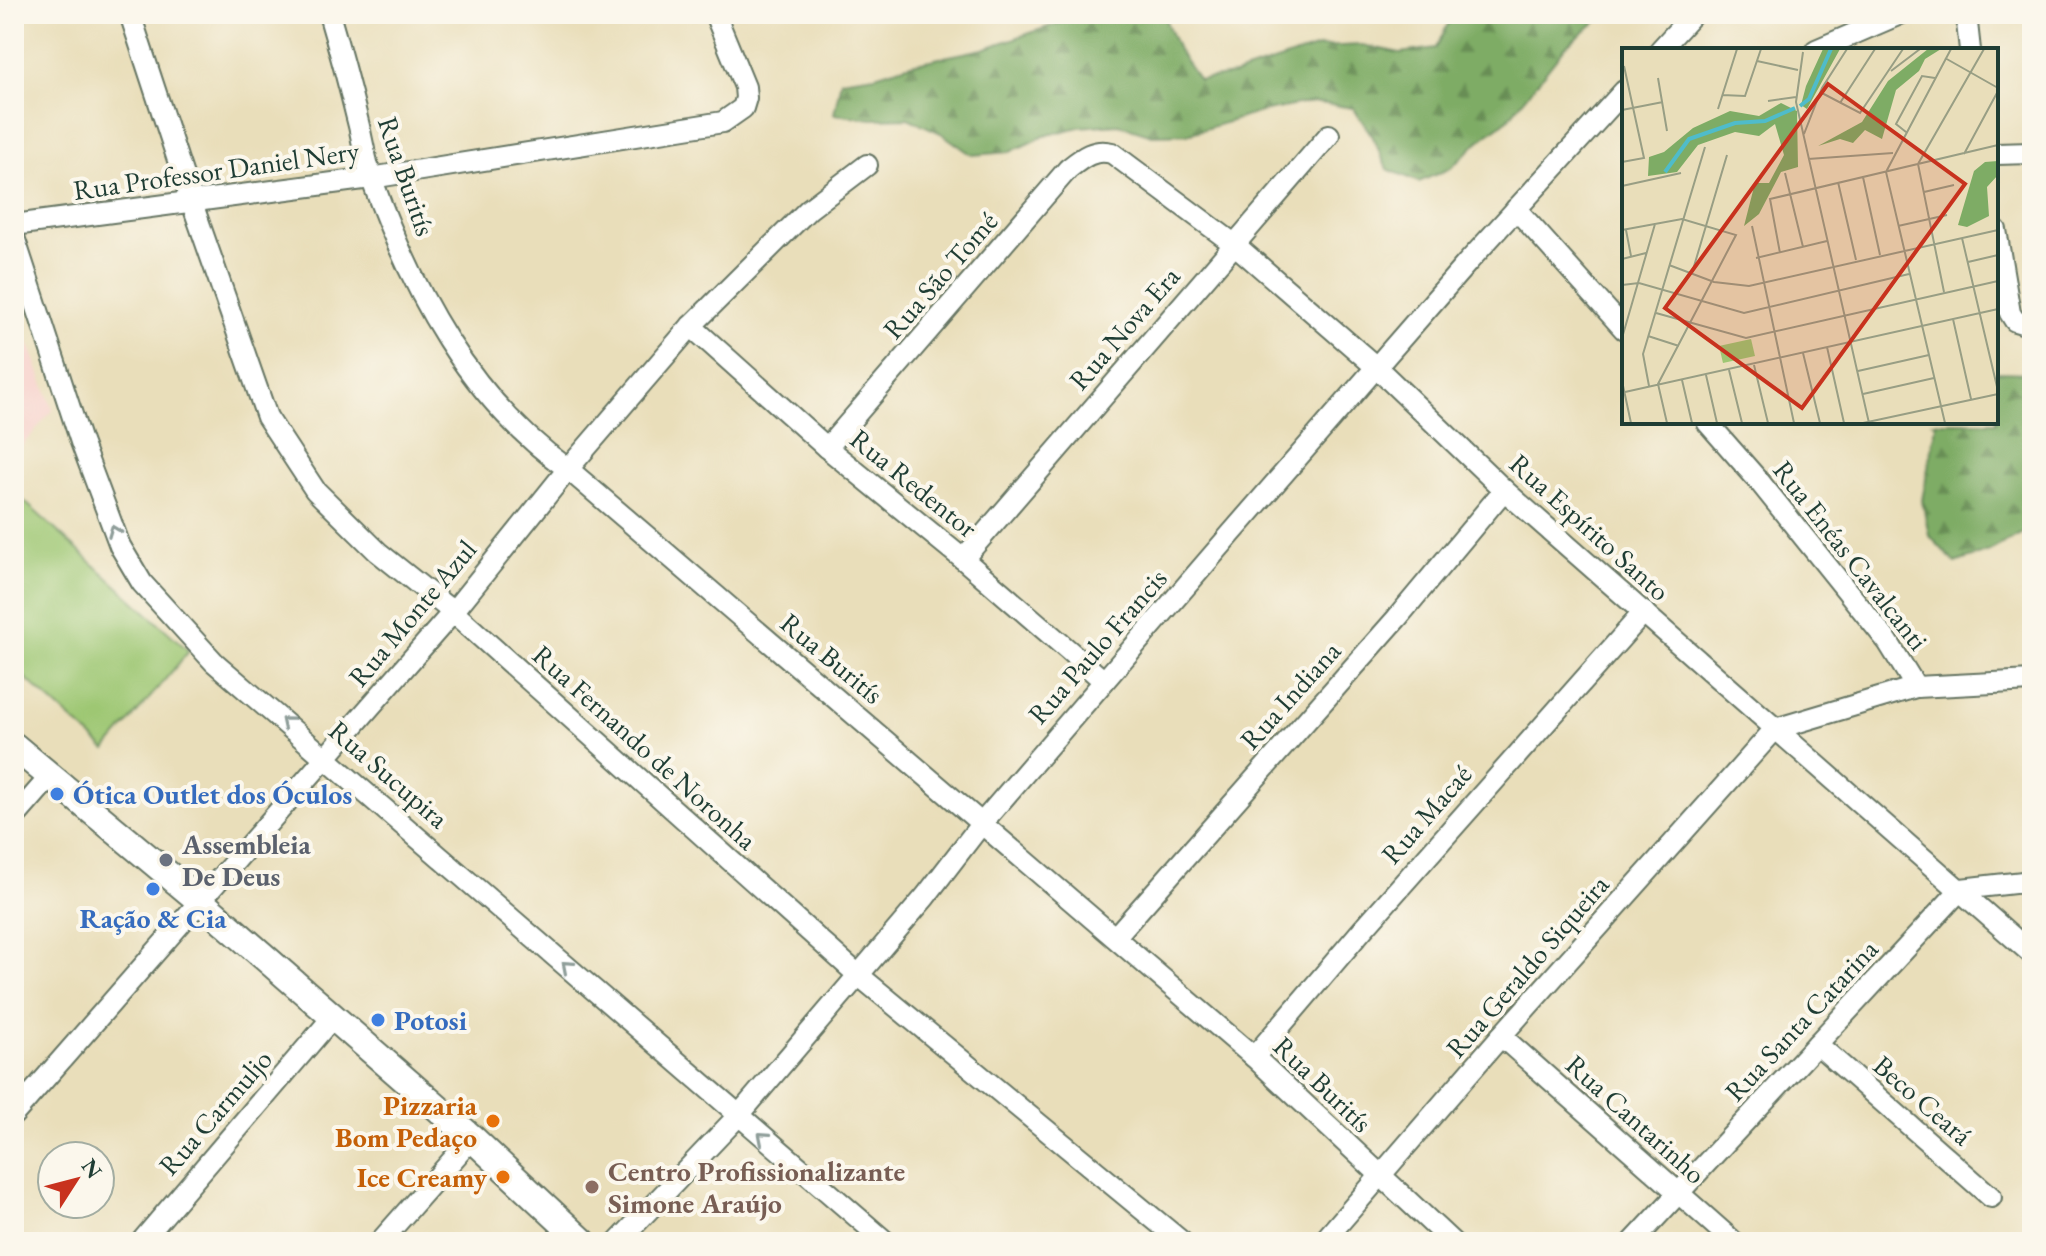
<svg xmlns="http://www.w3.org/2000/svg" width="2046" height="1256" viewBox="0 0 2046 1256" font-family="'EB Garamond',serif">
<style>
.built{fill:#f7d0cb}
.forest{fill:url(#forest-firs);stroke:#4e744c;stroke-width:2}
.park{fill:#9ec773;stroke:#5e8254;stroke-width:2}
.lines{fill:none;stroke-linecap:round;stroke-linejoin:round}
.minor-casing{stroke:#667563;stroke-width:24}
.tertiary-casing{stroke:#667563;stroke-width:30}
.minor{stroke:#fff;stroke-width:20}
.tertiary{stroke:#fff;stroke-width:26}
.oneway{stroke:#8f9e9a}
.shop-dot{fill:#3f7fe0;stroke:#fbf7ec;stroke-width:3}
.worship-dot{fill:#6b7280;stroke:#fbf7ec;stroke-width:3}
.food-dot{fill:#e8710a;stroke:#fbf7ec;stroke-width:3}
.education-dot{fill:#8d6e63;stroke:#fbf7ec;stroke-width:3}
.labels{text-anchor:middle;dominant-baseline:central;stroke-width:8;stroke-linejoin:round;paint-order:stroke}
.street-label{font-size:28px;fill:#1f3d34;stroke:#fbf7ec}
.shop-label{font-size:28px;font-weight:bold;fill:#366cbe;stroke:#fbf7ec;text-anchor:start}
.worship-label{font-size:28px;font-weight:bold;fill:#5b616d;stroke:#fbf7ec;text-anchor:start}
.food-label{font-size:28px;font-weight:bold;fill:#c56008;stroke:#fbf7ec;text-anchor:end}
.education-label{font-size:28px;font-weight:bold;fill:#785e54;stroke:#fbf7ec;text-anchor:start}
.inset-river{fill:none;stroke:#4fbcca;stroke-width:4}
.inset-road{fill:none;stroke:#989e84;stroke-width:2}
.view{fill:#c8321e;fill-opacity:0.15;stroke:#c8321e;stroke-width:4}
.inset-edge{fill:none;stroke:#1f3d34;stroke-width:4}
</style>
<defs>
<pattern id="forest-firs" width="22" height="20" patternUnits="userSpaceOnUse" patternTransform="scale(2)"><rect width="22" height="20" fill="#7eac65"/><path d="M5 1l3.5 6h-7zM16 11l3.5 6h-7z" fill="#678d54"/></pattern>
</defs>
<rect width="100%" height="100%" fill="#fbf7ec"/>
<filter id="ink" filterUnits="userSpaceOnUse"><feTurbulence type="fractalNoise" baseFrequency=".0125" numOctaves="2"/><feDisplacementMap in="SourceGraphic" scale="16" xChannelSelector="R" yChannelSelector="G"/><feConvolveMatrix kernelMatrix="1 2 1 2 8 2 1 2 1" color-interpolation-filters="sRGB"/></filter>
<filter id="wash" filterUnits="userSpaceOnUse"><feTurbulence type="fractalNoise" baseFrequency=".006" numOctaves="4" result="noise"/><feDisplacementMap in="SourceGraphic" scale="32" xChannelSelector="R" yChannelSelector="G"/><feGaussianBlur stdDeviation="1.8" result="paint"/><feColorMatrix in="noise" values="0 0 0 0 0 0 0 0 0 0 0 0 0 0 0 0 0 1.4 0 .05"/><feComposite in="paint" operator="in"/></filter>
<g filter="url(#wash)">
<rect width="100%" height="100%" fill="#e9deba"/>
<polygon class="built" points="14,302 53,410 14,455"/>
<g class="forest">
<polygon points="1086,14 1163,14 1178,50 1199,80 1234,75 1318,47 1362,45 1400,53 1436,48 1453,14 1611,14 1595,23 1567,45 1508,119 1478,142 1451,168 1419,182 1387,169 1373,137 1353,108 1313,102 1261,112 1188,134 1152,135 1118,124 1079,127 1044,136 1010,152 972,155 941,133 908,118 872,119 834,114 841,80 875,75 911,64 983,49"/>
<polygon points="1996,372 2032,373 2032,528 1989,551 1955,563 1929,535 1922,500 1936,425 1933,422 1996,422"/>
</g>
<polygon class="park" points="14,492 189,651 106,750 14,668"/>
</g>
<g filter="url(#ink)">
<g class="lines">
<g class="minor-casing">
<g id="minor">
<polyline points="130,14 192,203 267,417 315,490 378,552 453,612 857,974 1182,1242"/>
<path d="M329,14C340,51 350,89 359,126C363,144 366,163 372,180C412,290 469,399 568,469L1254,1057L1452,1242"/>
<polyline points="1966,14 1970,50"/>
<polyline points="1660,50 1693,14"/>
<polyline points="1816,50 1900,14"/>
<polyline points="1996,154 2032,153"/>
<polyline points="1516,209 1624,329"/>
<polyline points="14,225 371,178 723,122 743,108 746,98 745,87 715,14"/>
<polyline points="1996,230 2010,313 2015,321 2032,326"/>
<polyline points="14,237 81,442 120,546 142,583 214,662 886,1242"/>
<polyline points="691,326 827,448 963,559 1104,681"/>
<polyline points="1707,422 1758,480 1888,642 1916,687"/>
<path d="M827,448L1068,169C1082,158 1094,148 1112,153L1234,244L1376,367L1504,490L2032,954"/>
<polyline points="963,559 1329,135"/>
<polyline points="14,818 49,778"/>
<polyline points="1116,936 1397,618 1504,490"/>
<polyline points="1501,1036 1734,1242"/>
<polyline points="1817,1044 1991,1197"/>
<polyline points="1254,1057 1363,929 1644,612"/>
<polyline points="14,1114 453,612 568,469 691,326 809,209 867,165"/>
<polyline points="141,1242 332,1018"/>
<polyline points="380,1242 472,1138"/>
<polyline points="618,1242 739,1115 925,897 982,823 1230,535 1467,263 1624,91"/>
<polyline points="1323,1242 1501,1036 1775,729 1916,687 2032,681"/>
<polyline points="1633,1242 1961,889 2032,881"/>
</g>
</g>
<g class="tertiary-casing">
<polyline id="tertiary" points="14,746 200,901 472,1138 583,1242"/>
</g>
<use href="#minor" class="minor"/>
<use href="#tertiary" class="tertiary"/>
</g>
<defs><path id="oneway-chevron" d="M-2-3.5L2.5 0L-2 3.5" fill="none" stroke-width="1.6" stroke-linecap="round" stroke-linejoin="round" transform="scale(2)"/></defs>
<g class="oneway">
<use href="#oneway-chevron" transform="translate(114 531) rotate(-111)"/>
<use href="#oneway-chevron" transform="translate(286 722) rotate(-140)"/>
<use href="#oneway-chevron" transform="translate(567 966) rotate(-139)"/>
<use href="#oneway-chevron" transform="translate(763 1137) rotate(-139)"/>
</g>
</g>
<g class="shop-dot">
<circle cx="57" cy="794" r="8"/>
<circle cx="153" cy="889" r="8"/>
<circle cx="378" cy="1020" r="8"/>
</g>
<circle class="worship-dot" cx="166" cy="860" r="8"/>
<g class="food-dot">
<circle cx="493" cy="1121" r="8"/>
<circle cx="503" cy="1177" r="8"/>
</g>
<circle class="education-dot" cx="592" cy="1187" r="8"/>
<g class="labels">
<g class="street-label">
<text transform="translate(216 170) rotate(-8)">Rua Professor Daniel Nery</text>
<text transform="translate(407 176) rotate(71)">Rua Buritís</text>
<text transform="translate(940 275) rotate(-49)">Rua São Tomé</text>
<text transform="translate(1124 328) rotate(-49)">Rua Nova Era</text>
<text transform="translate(914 483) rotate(39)">Rua Redentor</text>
<text transform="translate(1590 527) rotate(42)">Rua Espírito Santo</text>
<text transform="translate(1851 555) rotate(52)">Rua Enéas Cavalcanti</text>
<text transform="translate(412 613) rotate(-50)">Rua Monte Azul</text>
<text transform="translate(1097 646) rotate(-49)">Rua Paulo Francis</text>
<text transform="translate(832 658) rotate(40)">Rua Buritís</text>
<text transform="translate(1290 695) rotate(-48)">Rua Indiana</text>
<text transform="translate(645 747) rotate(42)">Rua Fernando de Noronha</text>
<text transform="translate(389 774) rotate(41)">Rua Sucupira</text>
<text transform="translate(1426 814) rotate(-49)">Rua Macaé</text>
<text transform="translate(1527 966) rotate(-49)">Rua Geraldo Siqueira</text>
<text transform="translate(1801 1020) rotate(-47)">Rua Santa Catarina</text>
<text transform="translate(1323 1084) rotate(44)">Rua Buritís</text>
<text transform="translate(1923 1100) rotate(41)">Beco Ceará</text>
<text transform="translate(215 1112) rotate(-49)">Rua Carmuljo</text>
<text transform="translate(1636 1119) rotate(42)">Rua Cantarinho</text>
</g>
<g class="shop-label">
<text x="73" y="794">Ótica Outlet dos Óculos</text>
<text x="153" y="918" text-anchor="middle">Ração &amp; Cia</text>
<text x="394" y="1020">Potosi</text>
</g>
<g class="worship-label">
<text x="182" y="844">Assembleia<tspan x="182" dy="32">De Deus</tspan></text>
</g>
<g class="food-label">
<text x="477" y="1105">Pizzaria<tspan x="477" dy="32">Bom Pedaço</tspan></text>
<text x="487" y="1177">Ice Creamy</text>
</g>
<g class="education-label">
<text x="608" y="1171">Centro Profissionalizante<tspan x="608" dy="32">Simone Araújo</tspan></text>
</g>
</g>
<g transform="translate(1622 48)">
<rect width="376" height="376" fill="#e9deba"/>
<path d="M201,1H218L185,61L179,57L184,38ZM306,1H319L303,11L297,23L274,42L260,91L243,82L231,95L218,91L196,98L240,74L266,33ZM159,55L175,63L176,119L159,124L137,166L122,178L133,135H147L162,107L153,76L137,88L113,84L76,97L55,124L26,128L27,109L42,104L71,80L108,63L137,68ZM376,113V127L365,139L367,168L345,179L336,177L352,123L363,114Z" fill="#7eac65"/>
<path d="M129,291L133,308L101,315L97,298Z" fill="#9ec773"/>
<path class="inset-river" d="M178,58L187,51L209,1M43,124L67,91L113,75L143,73L173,60"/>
<path class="inset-road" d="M181,4L174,54L247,375M323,10L376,40M135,13L176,22M269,23L298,1M36,30L45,83M198,44L238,65L281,1M100,47L123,48L139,1M146,53L174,49M218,55L253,1M96,61L115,1M0,62L41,54M284,84L274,76L300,28L313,30M182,86L200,40L225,1M342,106L376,43M186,111L271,105M0,114L22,110L2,18M163,125L181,199M241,129L258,207M216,134L234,212M0,138L59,125M302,144L332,137M130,178L172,375M276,178L325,167M0,182L60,171L114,187L36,336L45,375M4,182L9,208M340,190L376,343M158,205L148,151L376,97M134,210L205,193M0,211L24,205M346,214L376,207M47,217L92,234L127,238L376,182M70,225L105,107M0,237L17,235L122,265L287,226M322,244L296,116L362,1M34,265L124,290L376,233M331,271L349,351M26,288L57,298M0,290L33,176M205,299L222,375M181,305L198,375M132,317L146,375M107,322L120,375M236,323L307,307M84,327L95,375M60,332L70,375M0,333L9,375M27,338L21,306L83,99M3,344L376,261M241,346L312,330M241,375L376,346M323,375L264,124L329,1"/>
<path class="view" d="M206,36L343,136L180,360L43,260Z"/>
<rect width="376" height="376" class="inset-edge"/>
</g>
<rect width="2046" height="1256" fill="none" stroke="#fbf7ec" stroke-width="48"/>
<g transform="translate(76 1180) rotate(54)"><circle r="38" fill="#fbf7ec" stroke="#a3ada2" stroke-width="2"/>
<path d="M0-6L14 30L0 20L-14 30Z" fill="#c8321e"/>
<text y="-12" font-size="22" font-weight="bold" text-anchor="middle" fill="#1f3d34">N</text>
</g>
</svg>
